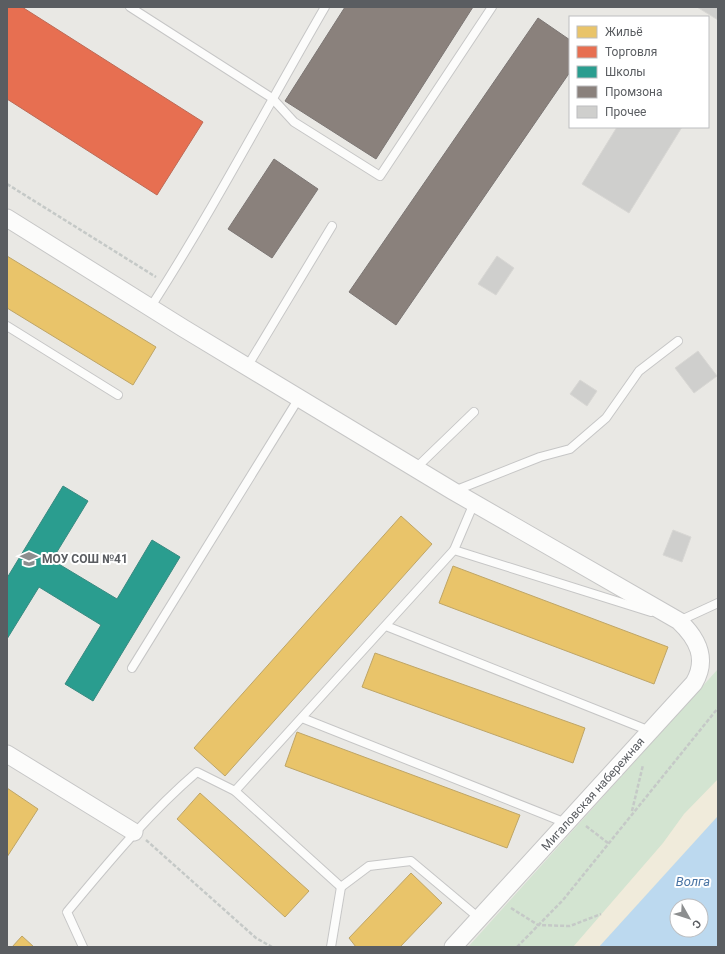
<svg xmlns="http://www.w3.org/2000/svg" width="725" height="954" viewBox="0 0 725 954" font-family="Roboto,sans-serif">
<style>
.green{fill:#d3e4d1}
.sand{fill:#f0ebdb}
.water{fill:#bcd9ef;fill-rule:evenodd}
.homes{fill:#e9c46a;stroke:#bea567}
.shops{fill:#e76f51;stroke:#bd6a56}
.schools{fill:#2a9d8f;stroke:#388a81}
.industry{fill:#8a817c;stroke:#7c7674}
.building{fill:#cfcfcd;stroke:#d8d7d4}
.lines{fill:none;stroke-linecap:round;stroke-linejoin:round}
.service-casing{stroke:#c6c6c6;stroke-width:10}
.minor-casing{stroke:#c6c6c6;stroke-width:19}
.path{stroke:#c5c9c7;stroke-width:2.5;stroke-dasharray:4 2;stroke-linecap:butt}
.service{stroke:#fcfcfb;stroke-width:8}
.minor{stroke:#fcfcfb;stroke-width:17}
.labels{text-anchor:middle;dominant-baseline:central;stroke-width:4;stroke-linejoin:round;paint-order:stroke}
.poi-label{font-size:12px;font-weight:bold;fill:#5a5d61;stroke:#fff;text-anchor:start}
.street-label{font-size:12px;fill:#5a5d61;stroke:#fff}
.water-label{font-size:13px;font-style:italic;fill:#4974a4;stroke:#fff}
</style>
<rect width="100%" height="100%" fill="#e9e8e4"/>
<polygon class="green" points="718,669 718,816 599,947 468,947"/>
<polygon class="sand" points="718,779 718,816 599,947 573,947 663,843 684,814"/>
<path class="water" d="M718,816V947H599ZM677,906H701V930H677Z"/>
<g class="homes">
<polygon points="7,256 156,347 133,385 7,308"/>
<polygon points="401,516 432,544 225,776 194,748"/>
<polygon points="453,566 668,647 654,684 439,603"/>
<polygon points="375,653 585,728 573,763 362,687"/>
<polygon points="297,732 520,815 507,848 285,766"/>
<polygon points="7,788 38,809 7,857"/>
<polygon points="200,793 309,891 285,917 177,819"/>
<polygon points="411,873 442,903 400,947 356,947 349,938"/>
<polygon points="22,936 34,947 12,947"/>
</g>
<polygon class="shops" points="7,7 22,7 203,122 157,195 7,99"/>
<polygon class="schools" points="63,486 88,501 52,560 117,599 152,540 180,557 93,701 65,684 101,625 39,587 7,639 7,578"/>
<g class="industry">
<polygon points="345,7 473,7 376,159 285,101"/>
<polygon points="538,18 570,40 570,72 396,325 349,292"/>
<polygon points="274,159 318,189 272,258 228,229"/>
</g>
<g class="building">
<polygon points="697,7 718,7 718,20"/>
<polygon points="617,127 682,127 629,213 582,184"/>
<polygon points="497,256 514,268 496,295 478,284"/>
<polygon points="698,351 717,376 694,393 675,368"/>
<polygon points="580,380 597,391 587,406 570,394"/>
<polygon points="673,530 691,537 682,562 663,555"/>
</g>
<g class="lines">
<g class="service-casing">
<g id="service">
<polyline points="130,7 272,98 294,122 380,176 492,7"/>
<path d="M150,308C213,210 267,107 325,7"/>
<polyline points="7,326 118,395"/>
<polyline points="247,367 332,226"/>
<polyline points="416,468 474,412"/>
<polyline points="454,491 540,457 570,449 606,418 639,371 678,341"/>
<polyline points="474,503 454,550 651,612"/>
<polyline points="454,550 235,791 341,887 369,866 411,861 479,918"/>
<polyline points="677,621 679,621 718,603"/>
<polyline points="386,626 650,731"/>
<polyline points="132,668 299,398"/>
<polyline points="302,718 566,823"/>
<path d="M83,947L67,912C108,863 148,814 197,772L235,791"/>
<polyline points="331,947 341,887"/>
</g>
</g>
<g class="minor-casing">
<g id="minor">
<path d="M7,218L183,328L453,491L679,621C698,639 708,659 694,683L453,947"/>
<polyline points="7,754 134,832"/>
</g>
</g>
<g class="path">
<polyline points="7,184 156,277"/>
<polyline points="632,811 643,765"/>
<polyline points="586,826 608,843"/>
<polyline points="146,840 256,938 272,947"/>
<polyline points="511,908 538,925 570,926 601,914"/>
<polyline points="517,947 563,900 718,708"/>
</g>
<use href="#service" class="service"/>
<use href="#minor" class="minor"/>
</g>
<defs>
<g id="school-bare" transform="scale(1.38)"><path d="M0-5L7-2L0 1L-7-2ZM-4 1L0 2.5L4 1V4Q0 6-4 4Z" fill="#8c8e8f" stroke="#fff" stroke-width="2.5" paint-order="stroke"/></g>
</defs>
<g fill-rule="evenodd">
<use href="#school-bare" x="29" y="559"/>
</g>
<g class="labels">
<g class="poi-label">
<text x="42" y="559">МОУ СОШ №41</text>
</g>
<g class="street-label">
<text transform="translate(593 794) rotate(-48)">Мигаловская набережная</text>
</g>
<g class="water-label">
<text x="693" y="881">Волга</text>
</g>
</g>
<rect width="725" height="954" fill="none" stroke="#5a5d61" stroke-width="16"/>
<rect x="569" y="16" width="140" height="112" fill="#ffffff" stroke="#bdbec0"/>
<rect x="577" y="26" width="20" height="12" fill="#e9c46a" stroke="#bdbec0"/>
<text x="605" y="36" font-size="12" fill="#5a5d61">Жильё</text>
<rect x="577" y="46" width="20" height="12" fill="#e76f51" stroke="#bdbec0"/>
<text x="605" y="56" font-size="12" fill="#5a5d61">Торговля</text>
<rect x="577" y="66" width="20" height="12" fill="#2a9d8f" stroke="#bdbec0"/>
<text x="605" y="76" font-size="12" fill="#5a5d61">Школы</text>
<rect x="577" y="86" width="20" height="12" fill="#8a817c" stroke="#bdbec0"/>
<text x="605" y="96" font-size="12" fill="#5a5d61">Промзона</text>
<rect x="577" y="106" width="20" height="12" fill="#cfcfcd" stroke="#bdbec0"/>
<text x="605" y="116" font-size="12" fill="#5a5d61">Прочее</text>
<g transform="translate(689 918) rotate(129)"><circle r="19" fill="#ffffff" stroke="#bdbec0"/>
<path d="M0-3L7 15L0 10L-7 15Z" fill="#8c8e8f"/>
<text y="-6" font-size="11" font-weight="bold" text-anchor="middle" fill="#5a5d61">С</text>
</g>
</svg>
